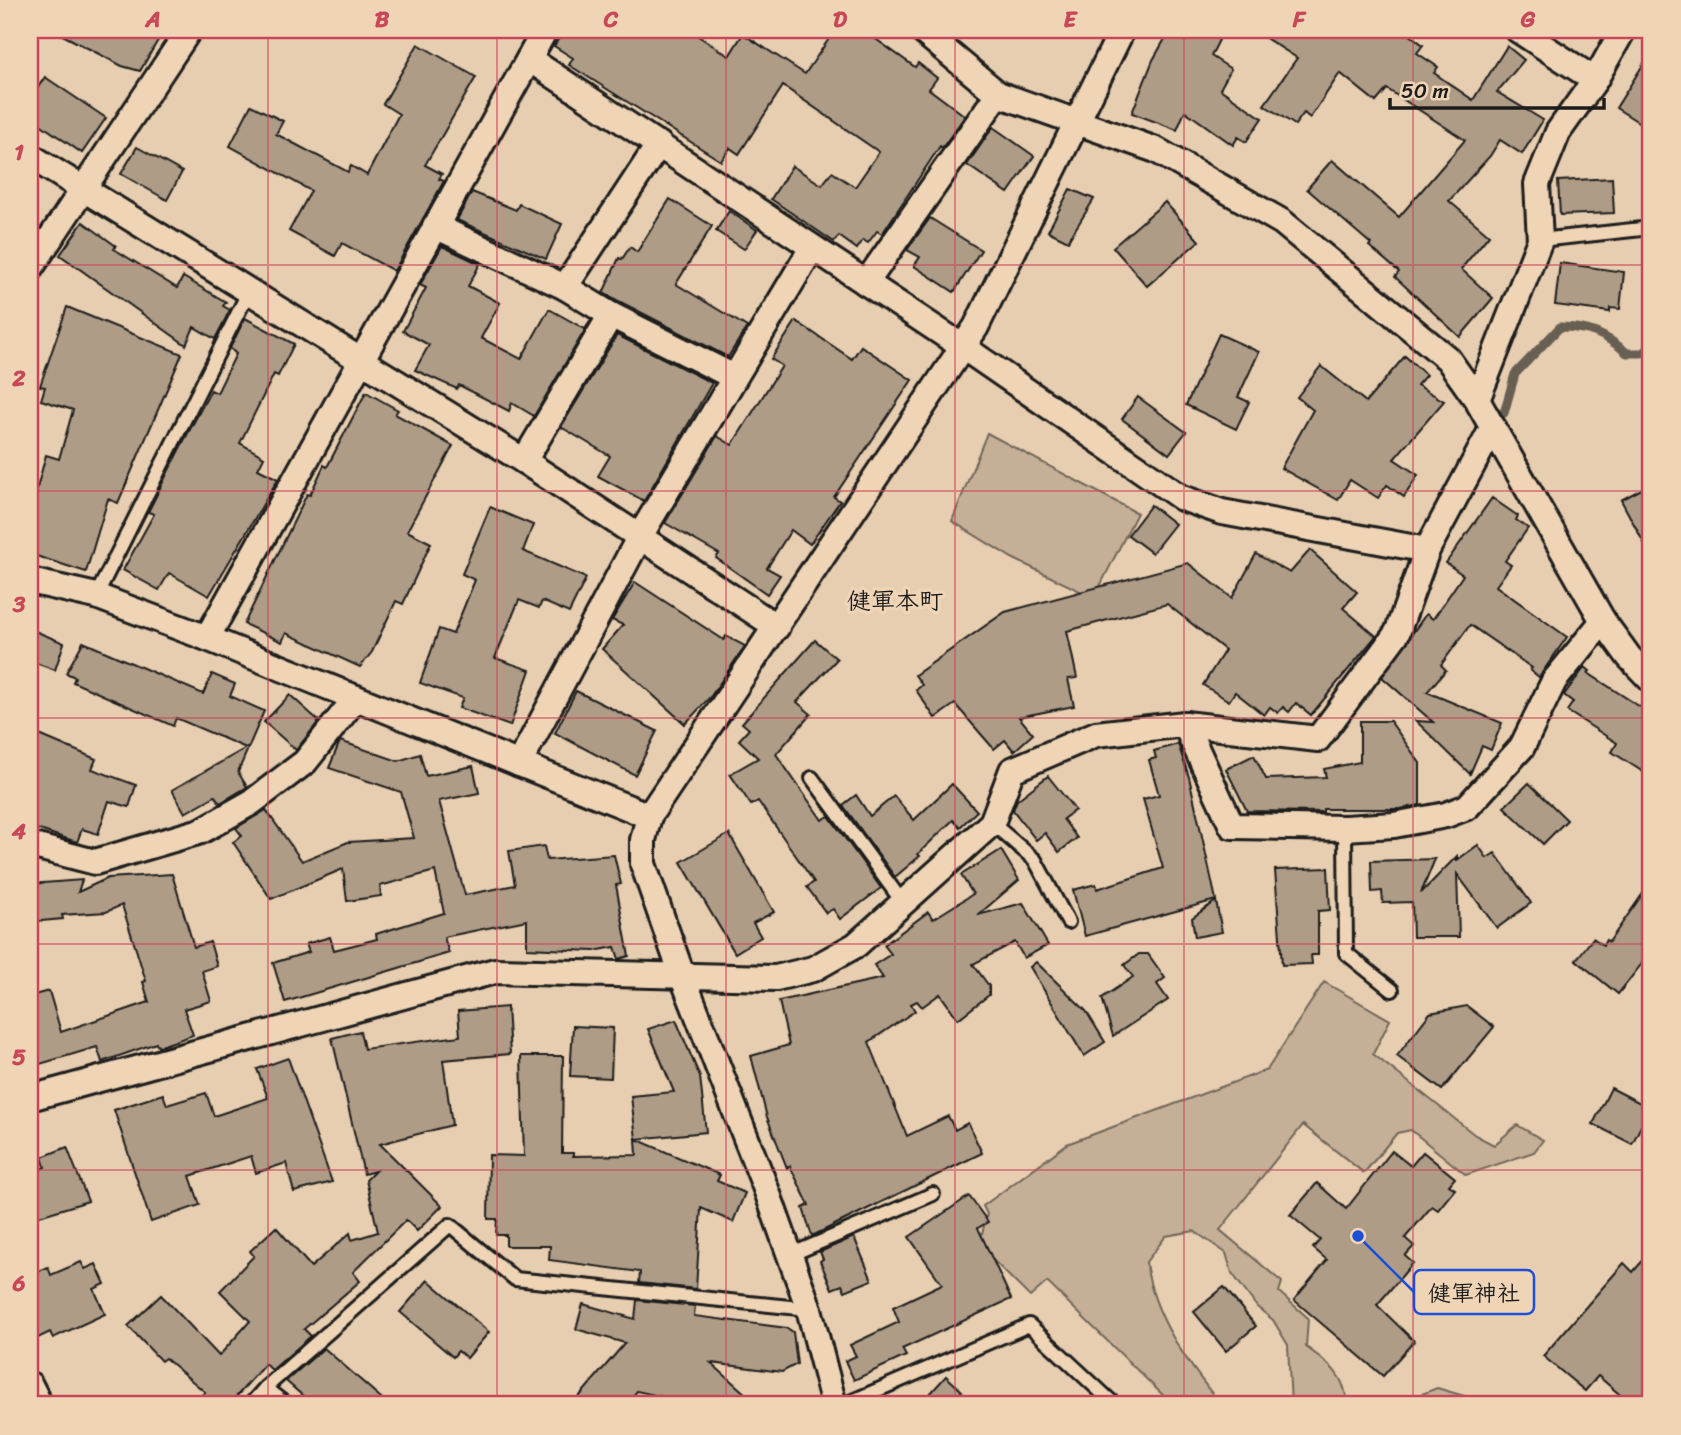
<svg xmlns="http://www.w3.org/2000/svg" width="1681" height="1435" viewBox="0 0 1681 1435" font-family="Sriracha,'Klee One',sans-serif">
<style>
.green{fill:#c5b097;stroke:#70665a;stroke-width:2}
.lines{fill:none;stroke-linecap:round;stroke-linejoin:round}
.stream{stroke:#675e53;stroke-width:9}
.building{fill:#ae9c87;stroke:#1c1c1c;stroke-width:2}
.lane-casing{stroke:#1c1c1c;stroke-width:18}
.street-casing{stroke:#1c1c1c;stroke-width:30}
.lane{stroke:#efd5b6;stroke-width:12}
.street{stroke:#efd5b6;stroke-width:24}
.grid{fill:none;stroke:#c84758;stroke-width:2;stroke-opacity:0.55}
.labels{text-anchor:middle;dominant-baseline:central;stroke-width:7;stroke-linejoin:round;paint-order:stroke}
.quarter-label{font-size:24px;font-weight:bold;fill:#1c1c1c;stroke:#efd5b6}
.leader{fill:none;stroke:#1d4ed8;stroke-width:2.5}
.callout-dot{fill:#1d4ed8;stroke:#efd5b6;stroke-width:2.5}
.callout{fill:#efd5b6;stroke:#1d4ed8;stroke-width:2.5}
.callout-label{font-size:23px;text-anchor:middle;font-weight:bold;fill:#1c1c1c}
.neatline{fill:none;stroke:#c84758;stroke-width:2.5}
.grid-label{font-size:23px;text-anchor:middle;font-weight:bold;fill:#c84758}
</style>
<rect width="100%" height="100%" fill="#e7ceb0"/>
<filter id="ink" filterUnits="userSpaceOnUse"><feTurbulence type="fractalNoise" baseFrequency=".0143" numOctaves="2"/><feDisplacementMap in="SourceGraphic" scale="14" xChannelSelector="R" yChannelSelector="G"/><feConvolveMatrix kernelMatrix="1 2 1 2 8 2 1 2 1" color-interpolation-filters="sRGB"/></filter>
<g filter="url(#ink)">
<g class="green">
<polygon points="987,433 1137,513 1094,598 1012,558 952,521"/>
<path d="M1324,982L1390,1020L1373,1054L1475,1135L1494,1145L1517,1125L1543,1140L1534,1152L1466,1175L1411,1130L1397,1133L1364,1173L1303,1125L1220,1230L1282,1282L1279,1292L1308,1318L1306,1347C1328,1363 1346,1375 1347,1405H1291L1288,1345L1273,1320L1257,1307L1232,1273L1226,1253L1194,1231L1166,1236L1146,1262C1153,1317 1187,1362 1221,1405H1173L1047,1282L1030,1297L979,1246L987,1214L983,1206L1067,1144L1267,1070Z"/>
<polygon points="1437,1388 1464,1396 1474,1405 1394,1405"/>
</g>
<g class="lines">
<path class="stream" d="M1504,413L1515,374L1560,327C1589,327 1605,334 1627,353H1642L1651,347"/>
</g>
<g class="building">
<polygon points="53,30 164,30 140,71 122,66"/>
<polygon points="564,30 689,30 729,56 743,34 805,74 835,30 863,30 915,67 918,63 937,78 929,89 965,116 942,148 940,146 882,234 877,231 868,243 863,240 857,249 839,236 834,242 771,199 792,166 822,185 832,172 855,187 879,152 783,86 739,154 730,148 721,161 569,65 573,58 554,46"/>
<polygon points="1170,30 1201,30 1219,40 1211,56 1231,69 1220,89 1262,118 1246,142 1238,137 1233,145 1185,111 1177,130 1132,113 1153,60"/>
<polygon points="1253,30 1404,30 1423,45 1417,53 1438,67 1434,73 1473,100 1507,46 1524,60 1497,92 1543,120 1522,154 1500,140 1490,156 1449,201 1489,235 1461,269 1493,298 1460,337 1395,277 1399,272 1369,246 1371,244 1307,189 1332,160 1399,217 1465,140 1387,89 1376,102 1340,73 1310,118 1304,113 1295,125 1264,105 1297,58"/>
<polygon points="418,44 476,77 425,165 442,174 439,179 444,181 394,271 342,243 335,256 289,231 311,191 230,146 251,105 283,121 276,134 348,172 351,166 367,175 399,114 383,104"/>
<polygon points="1651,52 1651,130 1616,108"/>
<polygon points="45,77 106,118 82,153 30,117 30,99"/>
<polygon points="993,127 1034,156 1008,193 967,165"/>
<polygon points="137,147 182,172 167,200 121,174"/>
<polygon points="1612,178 1614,213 1560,215 1558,181"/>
<polygon points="1070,189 1094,199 1068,241 1048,231"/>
<polygon points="472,192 516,210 519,204 562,224 546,259 457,220"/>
<polygon points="670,199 712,226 676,284 747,327 728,357 603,293 619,258 622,259 630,247 637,252"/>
<polygon points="1165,202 1199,241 1147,286 1113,247"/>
<polygon points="729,211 757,230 744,249 716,231"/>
<polygon points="930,218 981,250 954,292 914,266 920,257 907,250"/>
<polygon points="83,222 116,246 114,249 177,288 183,277 226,302 223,306 230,310 215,339 194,327 186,345 60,255"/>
<polygon points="442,246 480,264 468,286 500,303 481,338 521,359 549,309 585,329 591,320 534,416 512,403 509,411 459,385 457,389 415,370 429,345 403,331 426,288 420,285"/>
<polygon points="1560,263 1624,272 1620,309 1610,308 1610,312 1555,305"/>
<polygon points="67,307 182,354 118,503 108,499 86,572 30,554 30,497 34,499 46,455 59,459 73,410 41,400 45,387 40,386"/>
<polygon points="245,318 294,344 278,376 274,374 240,443 264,457 258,469 278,479 209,596 169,573 159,590 123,570 154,514 148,512 179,450 211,390 217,393 236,354 230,348"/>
<polygon points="796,321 852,359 861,346 912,380 834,497 840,501 810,544 791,530 767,568 780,575 767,594 716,558 719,554 665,523 717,436 732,445 782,366 771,359"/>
<polygon points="1219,334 1259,352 1238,397 1249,402 1236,429 1186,405"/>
<polygon points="617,335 712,383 644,501 598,476 610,456 561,427"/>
<polygon points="1405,356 1426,375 1417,385 1444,401 1394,459 1418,475 1404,497 1387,485 1378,498 1350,480 1338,500 1281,468 1313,410 1297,397 1321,366 1366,402"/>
<polygon points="366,392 398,410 395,414 453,446 407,531 431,543 403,604 396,601 372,652 360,667 286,633 282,642 244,624 307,494 310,495 324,465 327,467"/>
<polygon points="1138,397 1186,432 1169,454 1122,419"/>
<polygon points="1651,484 1651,556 1621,500"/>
<polygon points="1492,498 1518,516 1516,520 1528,528 1505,561 1511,565 1496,586 1567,637 1539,677 1530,670 1532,668 1470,625 1441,665 1446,670 1427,692 1502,723 1491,750 1482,746 1470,774 1416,721 1433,722 1382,677 1426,614 1433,619 1463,575 1446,563"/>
<polygon points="1151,505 1175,524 1152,553 1128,535"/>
<polygon points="490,507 533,525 523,551 586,578 569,613 542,601 539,608 519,600 495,658 530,670 510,726 459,708 463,698 420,683 439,629 453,634 475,580 462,574"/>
<polygon points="1310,550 1357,592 1343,608 1376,636 1311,715 1296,703 1289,712 1283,707 1278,713 1270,707 1264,715 1235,692 1229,701 1203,685 1225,650 1167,604 1067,631 1077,678 1068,679 1074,706 1019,717 1033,734 1014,751 1005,740 994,749 955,704 935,718 916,690 922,685 915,675 1005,612 1188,563 1232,598 1256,554 1290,573"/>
<polygon points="635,582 724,640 726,636 745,646 711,696 685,724 602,649 623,625 612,620"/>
<polygon points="30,629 64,643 55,670 30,661"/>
<polygon points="815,640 837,659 797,702 811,714 776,754 822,820 829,816 881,888 840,919 833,909 826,913 807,887 814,882 758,801 751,805 730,774 758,758 739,740 749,729 742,723"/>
<polygon points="83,642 203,694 212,674 235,684 230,696 264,711 238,772 247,787 220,803 215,796 185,813 172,790 246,748 176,718 173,726 73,682 75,677 66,673"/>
<polygon points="1585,667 1590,671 1588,673 1651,714 1651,777 1612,752 1617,743 1567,711 1573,702 1564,695"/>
<polygon points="576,691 657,731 635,775 555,733"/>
<polygon points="290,695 319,721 296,750 264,722"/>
<polygon points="1360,721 1390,721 1420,763 1420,805 1400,809 1323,809 1323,812 1247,811 1226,769 1254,755 1266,779 1326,777 1324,769 1360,762"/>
<polygon points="30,731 96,759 92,769 136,785 129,807 109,801 98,834 82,829 77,842 30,827"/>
<polygon points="340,741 398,761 420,754 426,776 473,766 479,793 439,801 465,895 515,885 509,851 544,846 547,860 614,855 621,884 616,885 629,956 619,959 615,947 594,951 527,948 527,920 444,937 449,953 285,1002 273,963 309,952 306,944 330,937 334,950 377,939 376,934 444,913 435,871 380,886 381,896 347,901 343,869 271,899 233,842 242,836 236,828 266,810 302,861 348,842 414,838 401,792 329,768"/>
<polygon points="1178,744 1189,777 1216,900 1085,936 1073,890 1096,884 1097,889 1163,868 1143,799 1159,795 1149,760 1156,758 1154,751"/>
<polygon points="1048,776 1075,810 1063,819 1077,838 1059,852 1045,833 1036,840 1013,810 1017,800"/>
<polygon points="1529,783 1567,820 1543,844 1504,807"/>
<polygon points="952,784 977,811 960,827 953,820 918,854 920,856 895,877 843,805 856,795 870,816 894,796 914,820"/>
<polygon points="729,834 774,912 753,923 761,937 735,953 681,862"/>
<polygon points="1478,845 1487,858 1495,853 1531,903 1497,928 1457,874 1459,937 1413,937 1412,902 1383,903 1382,891 1372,892 1371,861 1435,859 1421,893 1457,856 1457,860"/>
<polygon points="1001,850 1019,880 978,915 1023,903 1048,945 1024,958 1015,942 973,964 989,986 989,995 958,1019 940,994 922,1007 917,1001 911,1004 915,1011 869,1042 907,1136 948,1116 955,1130 968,1123 982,1153 812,1236 803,1208 809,1205 790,1166 787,1168 767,1117 751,1056 789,1045 779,1001 883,978 874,965 891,954 884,945 928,912 933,919 973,894 961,875"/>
<polygon points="1328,868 1330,910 1318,911 1318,955 1311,955 1312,964 1282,965 1275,870"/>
<polygon points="172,874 194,947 210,942 217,966 202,971 211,1001 184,1009 193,1035 158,1047 156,1043 102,1062 97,1047 30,1067 30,996 49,991 61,1032 149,1002 143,982 146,981 122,905 106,912 62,915 63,919 30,922 30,884 82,880 78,892 108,878"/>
<polygon points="1651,882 1651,952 1618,994 1576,960 1593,938 1603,945 1606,940 1609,942"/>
<polygon points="1216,901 1222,932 1195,937 1192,918"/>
<polygon points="1139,954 1148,954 1165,978 1157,984 1168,1000 1113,1036 1102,998 1133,977 1124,965"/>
<polygon points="1036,962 1086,1011 1105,1042 1084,1056 1030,967"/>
<polygon points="1467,1006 1494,1027 1442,1090 1397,1056 1430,1013"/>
<polygon points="507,1007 510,1054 443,1060 452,1125 380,1144 442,1206 417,1231 406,1220 353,1272 360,1281 304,1329 311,1336 272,1370 265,1364 229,1405 193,1405 205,1392 165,1358 161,1361 128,1326 161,1295 219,1356 250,1321 220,1291 254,1256 250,1251 276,1227 311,1267 350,1233 352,1240 378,1232 366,1180 375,1171 364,1174 332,1038 360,1031 364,1049 460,1036 458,1011"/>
<polygon points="676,1020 700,1077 706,1132 636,1139 631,1096 674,1092 648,1029"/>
<polygon points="573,1026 613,1028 611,1078 570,1076"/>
<polygon points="521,1056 563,1056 562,1153 573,1153 573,1156 637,1155 636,1139 720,1175 717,1181 745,1193 733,1222 701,1208 696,1289 639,1283 640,1272 549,1260 550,1246 506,1246 506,1235 496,1235 497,1219 488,1219 489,1155 524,1156"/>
<polygon points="288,1058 332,1182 294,1192 286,1163 256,1173 251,1156 190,1176 200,1205 151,1222 114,1110 163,1094 167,1105 206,1093 214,1116 268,1098 257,1069"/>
<polygon points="1611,1088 1650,1108 1632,1144 1593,1124"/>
<polygon points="67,1147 88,1201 30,1219 30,1174 45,1167 42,1157"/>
<polygon points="1392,1151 1411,1166 1423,1152 1455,1178 1449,1185 1455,1189 1438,1210 1432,1206 1405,1238 1414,1246 1405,1256 1413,1263 1377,1305 1414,1341 1383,1376 1294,1300 1327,1260 1313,1248 1320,1240 1290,1215 1317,1183 1346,1209"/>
<polygon points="969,1196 988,1222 978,1228 1011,1299 902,1349 906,1356 854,1380 845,1361 856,1356 850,1345 899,1322 893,1307 942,1284 909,1237"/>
<polygon points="854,1237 872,1280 845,1291 842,1285 832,1289 820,1261 823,1259 820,1252"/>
<polygon points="1651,1251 1651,1405 1632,1405 1598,1376 1585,1391 1543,1356 1624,1263 1633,1272"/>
<polygon points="81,1262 85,1269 96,1264 105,1284 94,1289 105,1314 53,1338 50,1332 38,1338 30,1319 30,1275 48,1267 51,1275"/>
<polygon points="428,1280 489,1332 467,1358 458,1351 453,1357 400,1312"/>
<polygon points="1224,1287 1256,1326 1226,1351 1194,1312"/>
<polygon points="637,1300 695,1306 694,1316 787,1328 793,1332 797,1364 782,1372 711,1363 758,1405 699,1405 637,1391 625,1405 572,1405 625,1343 576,1329 583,1304 635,1319"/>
<polygon points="324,1348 389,1405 313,1405 286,1381"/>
<polygon points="946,1376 962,1391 950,1405 920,1405"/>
</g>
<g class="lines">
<g class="lane-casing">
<g id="lane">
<polyline points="1540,240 1651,228"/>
<polyline points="96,596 249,291"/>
<polyline points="812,778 903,903"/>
<polyline points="992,823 1035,860 1068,922"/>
<polyline points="1345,828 1346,953 1392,990"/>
<polyline points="790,1255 933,1194"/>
<polyline points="265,1388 287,1405"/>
<polyline points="250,1405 265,1388 450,1225 515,1279 809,1309"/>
<polyline points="843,1405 1029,1325 1115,1405"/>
</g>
</g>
<g class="street-casing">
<g id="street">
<polyline points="921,30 998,94 1156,150 1282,222 1448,359 1477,400 1603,621 1629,657 1651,680"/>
<polyline points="1518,30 1595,80"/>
<polyline points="529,59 963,347 1182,498 1222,512 1427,550"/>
<polyline points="30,156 524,461 777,627"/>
<polyline points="435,226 565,287 659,144"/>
<polyline points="30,269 189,30"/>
<polyline points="866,283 998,94"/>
<polyline points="565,287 611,315 734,377"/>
<polyline points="1477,400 1540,240 1537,184 1558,132 1595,80 1623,30"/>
<polyline points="524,461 611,315"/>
<polyline points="30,581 96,596 207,638 649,816"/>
<polyline points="207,638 545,30"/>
<polyline points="1185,724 1318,739 1397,633 1427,550 1493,427"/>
<polyline points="519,764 640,536 812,248"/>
<polyline points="30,845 95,862 201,831 252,802 305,762 356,698"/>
<polyline points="30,1098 495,971 776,978 813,969 856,945 992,823 1012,770 1096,734 1185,724 1232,826 1345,828 1394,825 1446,815 1467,807 1522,747 1554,681 1603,621"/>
<polyline points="30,1385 40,1405"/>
<polyline points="834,1405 809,1309 768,1194 683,978 643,864 643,840 649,816 976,327 1122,30"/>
</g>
</g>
<use href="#lane" class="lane"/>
<use href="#street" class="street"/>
</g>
</g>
<path class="grid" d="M268,30V1405M497,30V1405M726,30V1405M955,30V1405M1184,30V1405M1413,30V1405M30,265H1651M30,491H1651M30,718H1651M30,944H1651M30,1170H1651"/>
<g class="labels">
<g class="quarter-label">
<text x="895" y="601">健軍本町</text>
</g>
</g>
<path class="leader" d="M1358 1236L1414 1292"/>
<circle class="callout-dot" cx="1358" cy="1236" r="7"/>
<rect class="callout" x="1414" y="1270" width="120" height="44" rx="7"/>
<g class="callout-label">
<text x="1474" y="1301">健軍神社</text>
</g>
<rect width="1681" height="1435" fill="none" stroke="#efd5b6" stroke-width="77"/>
<path d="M1390 98v10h214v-10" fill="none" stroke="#1c1c1c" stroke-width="3.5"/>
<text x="1401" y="98" font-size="21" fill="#1c1c1c" stroke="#efd5b6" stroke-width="5" paint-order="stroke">50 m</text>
<rect x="38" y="38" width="1604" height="1358" class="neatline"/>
<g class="grid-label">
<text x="153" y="27">A</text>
<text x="382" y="27">B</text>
<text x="611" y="27">C</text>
<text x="840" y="27">D</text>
<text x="1070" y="27">E</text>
<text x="1299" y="27">F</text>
<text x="1528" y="27">G</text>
<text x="19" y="160">1</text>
<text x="19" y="386">2</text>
<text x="19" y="612">3</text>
<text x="19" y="839">4</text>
<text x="19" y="1065">5</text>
<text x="19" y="1291">6</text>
</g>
</svg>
